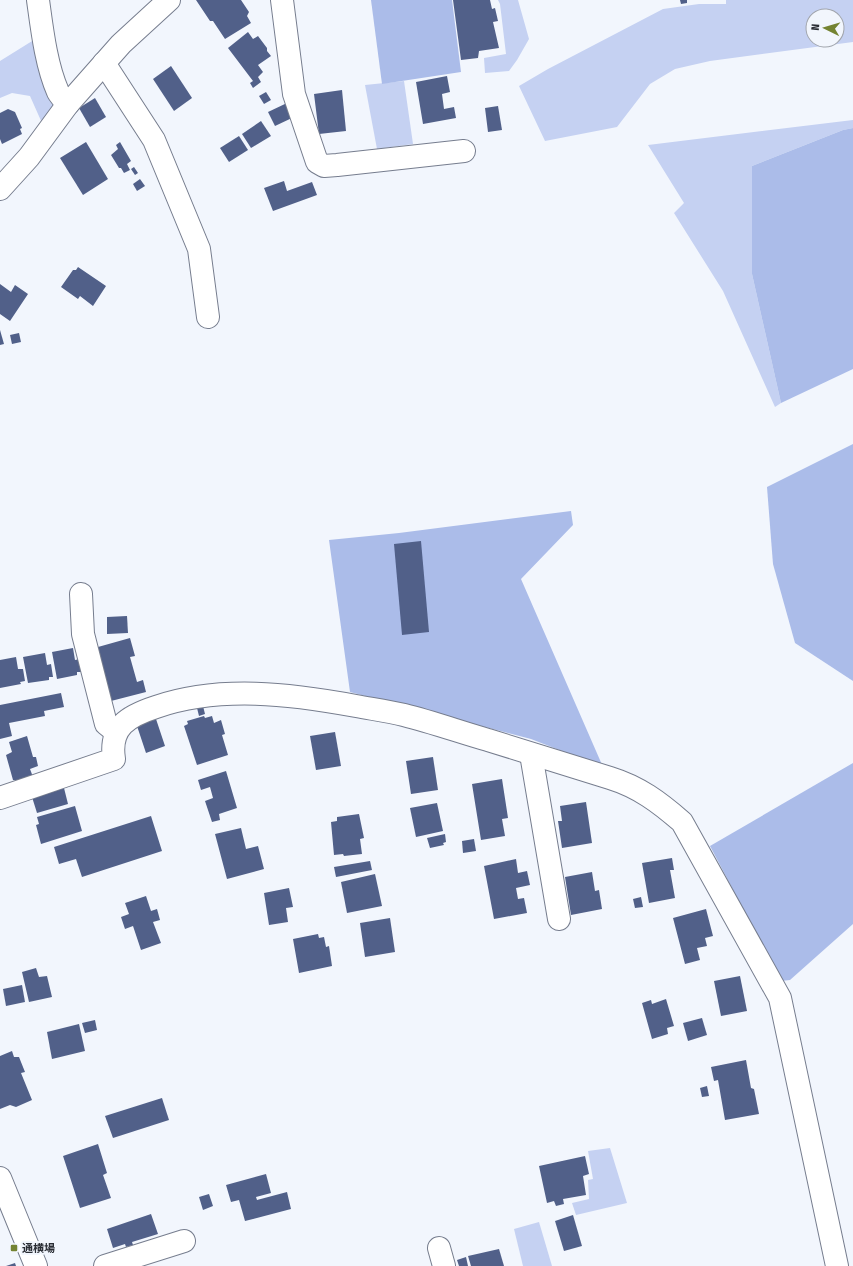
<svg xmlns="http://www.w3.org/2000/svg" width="853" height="1266" viewBox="0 0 853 1266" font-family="'Fira Sans Condensed','Noto Sans JP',sans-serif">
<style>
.green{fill:#c5d1f2;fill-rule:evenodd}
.forest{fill:#abbce9}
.building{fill:#516089}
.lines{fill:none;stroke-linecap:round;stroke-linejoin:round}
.minor-casing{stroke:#767d8e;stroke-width:24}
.minor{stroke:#fff;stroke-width:22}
.poi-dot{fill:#748332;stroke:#f2f6fd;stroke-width:1.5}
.labels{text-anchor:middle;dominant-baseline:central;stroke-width:4;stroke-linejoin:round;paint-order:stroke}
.poi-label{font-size:11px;font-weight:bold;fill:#2a2d34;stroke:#f2f6fd;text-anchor:start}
</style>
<rect width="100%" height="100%" fill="#f2f6fd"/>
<g class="green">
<polygon points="498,0 518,0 529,39 517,60 509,71 485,73 484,58 506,54 500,4"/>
<path d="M726,0H853V42L710,61L675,69L650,84L617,127L545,141L519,86L548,69L663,9L699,4H726ZM813,16H837V40H813Z"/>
<polygon points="37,38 56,104 42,123 30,96 12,93 0,98 0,61"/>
<polygon points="404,81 413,144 377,149 365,85"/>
<polygon points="853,120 853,128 843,130 752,166 752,274 781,403 775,407 723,291 674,213 684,203 648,145"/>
<polygon points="610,1148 627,1203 576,1215 572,1203 589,1199 588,1180 593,1179 588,1151"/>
<polygon points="539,1222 552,1266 523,1266 514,1229"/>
</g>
<g class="forest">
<polygon points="371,0 452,0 461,72 382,84"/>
<polygon points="853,128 853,369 781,403 752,274 752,166 843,130"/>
<polygon points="853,444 853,681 795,643 773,564 767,487"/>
<polygon points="571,511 573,525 521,579 603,767 531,739 350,692 329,540 399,533"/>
<polygon points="853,763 853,924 790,980 781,981 710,846"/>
</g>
<g class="building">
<polygon points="196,0 241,0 249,12 247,16 251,23 225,39 213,21 210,21"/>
<polygon points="453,0 490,0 492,9 495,8 498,21 493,22 499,48 479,51 478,58 461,60"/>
<polygon points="680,0 687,0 687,3 681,4"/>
<polygon points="248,32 253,39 258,36 267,48 267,51 271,56 258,65 263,72 258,77 261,82 253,88 250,83 253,81 228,48"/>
<polygon points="171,66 192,98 174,111 153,79"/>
<polygon points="447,76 450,92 442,94 444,109 454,107 456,118 423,124 416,82"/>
<polygon points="342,90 346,131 319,134 314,94"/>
<polygon points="266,92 271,100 264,104 259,96"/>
<polygon points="95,98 106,117 90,127 79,108"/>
<polygon points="287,103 294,117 275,126 268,112"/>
<polygon points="498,106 502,130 488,132 485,108"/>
<polygon points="8,109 15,112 22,128 20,129 22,134 2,144 0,139 0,113"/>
<polygon points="261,121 271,136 251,148 242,134"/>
<polygon points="239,136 248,150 229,162 220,148"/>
<polygon points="86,142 108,179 83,195 60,158"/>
<polygon points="120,142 131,161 127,164 130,170 124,173 121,168 119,168 111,155 118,149 116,145"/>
<polygon points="134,167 138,173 135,175 131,169"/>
<polygon points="140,179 145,186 137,191 133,184"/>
<polygon points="284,181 287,191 312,182 317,195 273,211 264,188"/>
<polygon points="78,267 106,286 93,306 80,296 78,299 61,287 73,270 76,270"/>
<polygon points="0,284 11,292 15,285 28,294 10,321 0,314"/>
<polygon points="0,330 4,344 0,345"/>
<polygon points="19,333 21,342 12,344 10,335"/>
<polygon points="421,541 429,632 402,635 394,544"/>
<polygon points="127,616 128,633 107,634 107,617"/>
<polygon points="130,638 135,656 130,657 137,682 143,680 146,692 111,701 98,647"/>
<polygon points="73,648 75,660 80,659 82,672 77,672 77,675 57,679 52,652"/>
<polygon points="45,653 47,665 51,664 53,677 49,677 49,680 28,683 23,657"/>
<polygon points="16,657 18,669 23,669 25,681 20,682 21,684 0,688 0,660"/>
<polygon points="61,693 64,707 44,711 45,716 9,723 12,736 0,739 0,705"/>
<polygon points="203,706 205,714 199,716 197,708"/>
<polygon points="204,716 205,718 212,716 214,723 221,720 225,734 222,735 228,755 197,765 184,726 188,724 187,721"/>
<polygon points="156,719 165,746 146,753 137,726"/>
<polygon points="335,732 341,766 316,770 310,736"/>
<polygon points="27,736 33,757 36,757 38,766 30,769 33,777 21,781 13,780 6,755 12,752 9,742"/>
<polygon points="433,757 438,790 411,794 406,761"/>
<polygon points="226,771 237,808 219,814 220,820 212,822 205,801 213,798 210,787 201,790 198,780"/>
<polygon points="502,779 508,818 502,819 505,836 481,840 472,784"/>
<polygon points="64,788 68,804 37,813 32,797"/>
<polygon points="586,802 592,843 562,848 558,821 562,821 560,806"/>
<polygon points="437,803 443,831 416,837 410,808"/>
<polygon points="75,806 82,831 41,844 36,825 39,824 37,817"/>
<polygon points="359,814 364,838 360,839 362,854 344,856 343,854 334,855 331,822 337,821 337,817"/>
<polygon points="151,816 162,851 82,877 76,859 59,864 54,847"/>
<polygon points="241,828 246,849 258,846 264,869 227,879 215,834"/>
<polygon points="445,834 446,842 443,843 444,845 430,848 427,838"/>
<polygon points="474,839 476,851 463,853 462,841"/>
<polygon points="672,858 674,870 670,870 675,898 649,903 642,863"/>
<polygon points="516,859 518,873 527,871 530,885 516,888 518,899 524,898 527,913 494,919 484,866"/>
<polygon points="370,861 372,870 336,877 334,867"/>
<polygon points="592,872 595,891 599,890 602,909 571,915 565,877"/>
<polygon points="375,874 382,906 347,913 341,882"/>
<polygon points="289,888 293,907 286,908 288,922 269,925 264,893"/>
<polygon points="146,896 151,911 157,909 160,920 153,922 161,943 141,950 133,926 125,929 121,917 129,914 125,903"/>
<polygon points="641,897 643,907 635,908 633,899"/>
<polygon points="706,909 713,936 705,938 707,946 697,948 700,960 685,964 673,918"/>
<polygon points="390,918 395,952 365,957 360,923"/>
<polygon points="318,934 319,938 324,937 326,947 329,946 332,966 299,973 293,939"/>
<polygon points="36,968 39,977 47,976 52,997 29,1002 22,972"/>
<polygon points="740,976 747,1011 721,1016 714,981"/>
<polygon points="22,985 25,1002 6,1006 3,989"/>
<polygon points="666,999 674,1026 667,1028 668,1034 652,1039 642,1003 651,1000 652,1004"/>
<polygon points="702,1018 707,1035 688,1041 683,1023"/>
<polygon points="95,1020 97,1030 85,1033 82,1023"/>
<polygon points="79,1024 85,1051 52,1059 47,1032"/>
<polygon points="12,1051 14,1057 19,1057 25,1072 21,1073 32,1100 16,1107 10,1105 0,1109 0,1056"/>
<polygon points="746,1060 751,1088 754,1089 759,1114 725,1120 718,1080 714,1081 711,1067"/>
<polygon points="707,1086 709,1096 702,1097 700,1088"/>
<polygon points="162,1098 169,1120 113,1138 105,1116"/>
<polygon points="98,1144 107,1173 103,1175 111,1198 80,1208 63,1156"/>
<polygon points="585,1156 589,1174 583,1176 586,1195 563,1199 564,1204 556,1206 554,1201 547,1203 539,1166"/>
<polygon points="266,1174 271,1193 256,1197 257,1200 287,1192 291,1209 245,1221 239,1200 231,1202 226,1185"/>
<polygon points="209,1194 213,1206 203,1210 199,1197"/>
<polygon points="151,1214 158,1234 132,1242 133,1245 126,1247 125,1244 113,1248 107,1229"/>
<polygon points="573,1215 582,1246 564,1251 555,1221"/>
<polygon points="499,1249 504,1266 471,1266 468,1256"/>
<polygon points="466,1257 468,1266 459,1266 457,1260"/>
<polygon points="15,1263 16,1266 6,1266"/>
</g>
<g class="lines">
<g class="minor-casing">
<g id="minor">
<path d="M38,0C42,29 46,65 58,92C60,96 65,101 68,104"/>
<polyline points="282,0 294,94 317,162 324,166 337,165 464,151"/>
<polyline points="104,63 154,140 199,249 208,317"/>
<polyline points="0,189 29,157 68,104 121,44 169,0"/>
<polyline points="81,594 83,634 106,724 116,732"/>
<polyline points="531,754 559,919"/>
<path d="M0,798L114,759C109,727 128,716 156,707C220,685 291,694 356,706C372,709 388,711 404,715C432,722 460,732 488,740C529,753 569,765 610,778C639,787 659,802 682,822L780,998L837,1266"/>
<polyline points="0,1178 36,1266"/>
<polyline points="439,1248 444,1266"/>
<polyline points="105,1266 184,1241"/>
</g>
</g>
<use href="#minor" class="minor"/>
</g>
<rect class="poi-dot" x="10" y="1244" width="8" height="8" rx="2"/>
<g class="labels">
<g class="poi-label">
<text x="22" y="1248">通横場</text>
</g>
</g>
<g transform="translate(825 28) rotate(275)"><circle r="19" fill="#f2f6fd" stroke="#a2a6ad"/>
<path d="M0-3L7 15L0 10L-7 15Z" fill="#748332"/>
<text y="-6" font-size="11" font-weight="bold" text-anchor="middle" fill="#2a2d34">N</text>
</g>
</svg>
